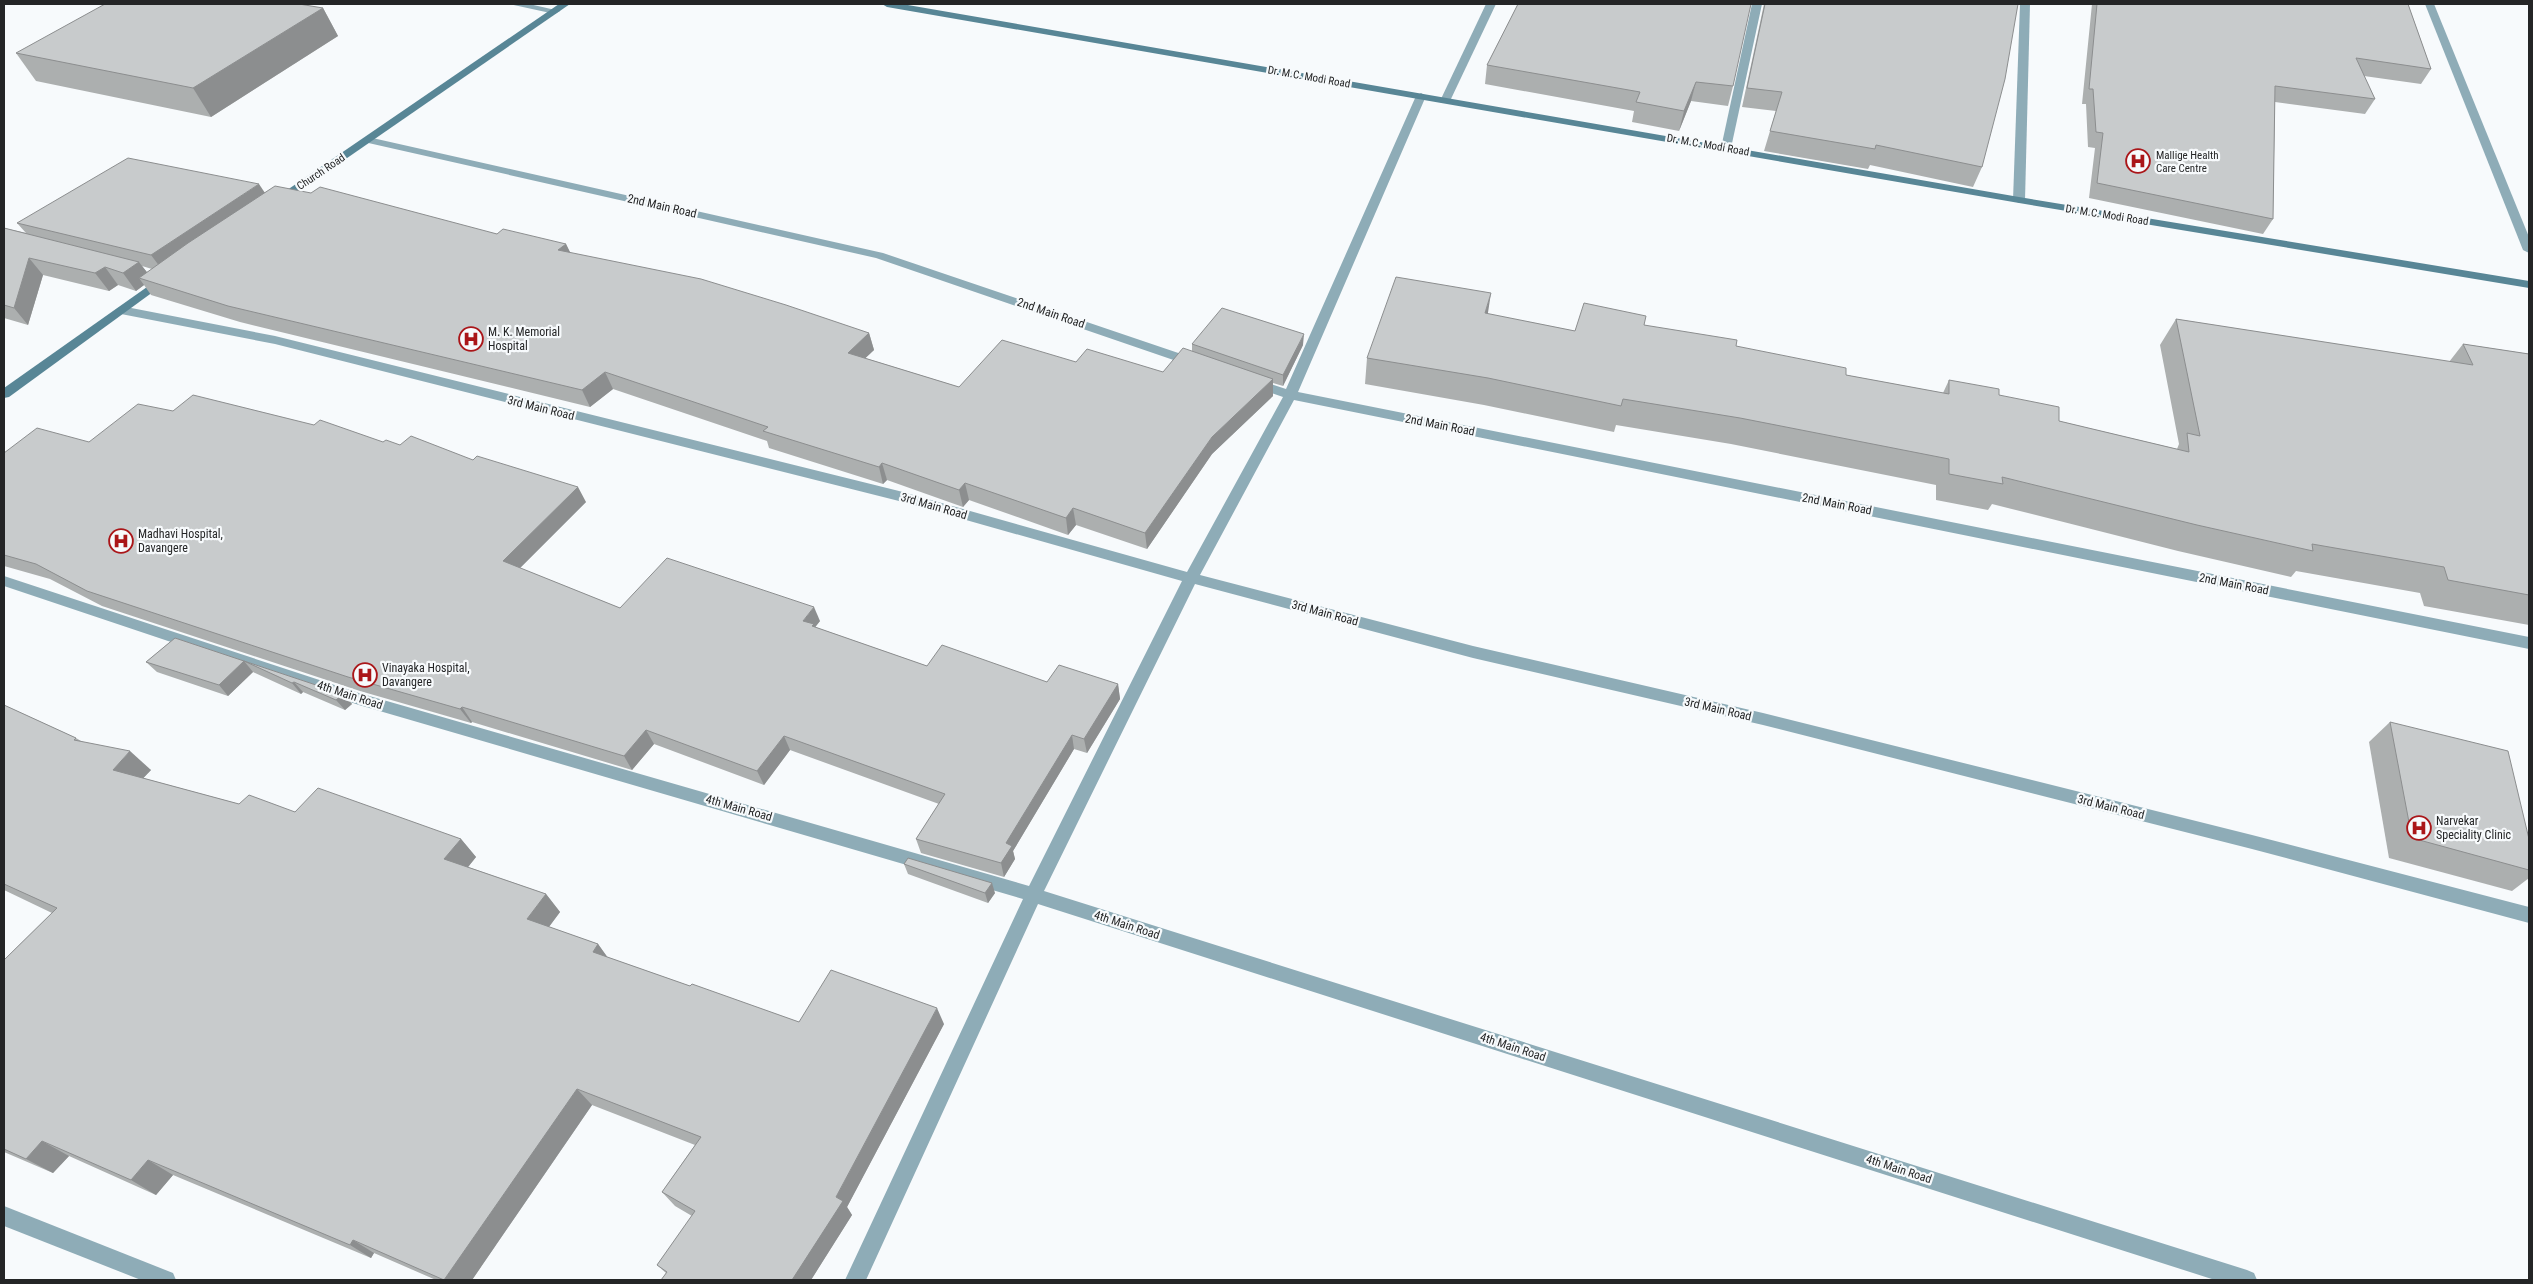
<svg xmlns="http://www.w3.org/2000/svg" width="2533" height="1284" viewBox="0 0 2533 1284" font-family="'Roboto Condensed',sans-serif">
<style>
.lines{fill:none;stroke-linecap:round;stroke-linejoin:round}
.street{fill:#8eacb7;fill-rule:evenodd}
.secondary{fill:#588696;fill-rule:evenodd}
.wall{fill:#acafaf;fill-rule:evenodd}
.shaded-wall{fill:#8c8e8f}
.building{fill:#c8cbcc;stroke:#8c8e8f}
.labels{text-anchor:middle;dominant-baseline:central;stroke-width:4.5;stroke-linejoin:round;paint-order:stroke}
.far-street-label{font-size:11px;fill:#242526;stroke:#f7fafc}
.far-poi-label{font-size:11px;fill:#242526;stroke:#f7fafc;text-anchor:start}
.street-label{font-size:12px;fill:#242526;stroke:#f7fafc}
.poi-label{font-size:12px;fill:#242526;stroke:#f7fafc;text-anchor:start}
</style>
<rect width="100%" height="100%" fill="#f7fafc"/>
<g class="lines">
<g class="street">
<polygon points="509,4 529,4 560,11 555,14"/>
<polygon points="1486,4 1496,4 1450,101 1441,103 1440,101"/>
<polygon points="1752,4 1762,4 1731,148 1726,151 1721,148"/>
<polygon points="2020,4 2030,4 2025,200 2019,203 2013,200"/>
<polygon points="2425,4 2434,4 2529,237 2529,253 2523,250"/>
<polygon points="1421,93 1426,96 1298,392 2529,637 2529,649 1294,400 1200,575 1473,646 1763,713 2252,835 2529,907 2529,923 2252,849 1763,725 1473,658 1195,584 1044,891 2247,1270 2254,1273 2257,1280 2215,1280 1038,904 866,1280 845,1280 1023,899 359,705 4,586 4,576 359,693 1029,886 1182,581 899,501 275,344 121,314 115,310 121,306 275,336 899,491 1187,572 1283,397 1251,386 1249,383 1255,379 1286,389 1416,96"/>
<polygon points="368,137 883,253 1199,360 1201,363 1195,367 1191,366 876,258 364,142 363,140"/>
<polygon points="4,1206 173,1273 176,1280 141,1280 4,1226"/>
</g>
<g class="secondary">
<polygon points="559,4 570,4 282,203 274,203 274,199"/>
<polygon points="882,4 902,4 2019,197 2529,281 2529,288 2019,203 887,7"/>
<polygon points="164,275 170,279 168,281 9,397 4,398 4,388"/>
</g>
</g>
<g class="wall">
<polygon points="1518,4 1733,86 1728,106 1691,101 1679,131 1632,122 1634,111 1485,84 1487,65"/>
<polygon points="1763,4 2018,4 1982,167 1973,187 1870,165 1868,169 1764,151 1776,111 1742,107 1764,4"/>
<polygon points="2092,4 2408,4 2431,69 2421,84 2364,76 2375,99 2365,114 2275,102 2273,219 2263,234 2089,198 2095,148 2088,147 2086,104 2082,104"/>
<polygon points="323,8 338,36 211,117 36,81 16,53"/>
<path d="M265,192L497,234L566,244L570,253L869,333L874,350L865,358L959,387L1076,362L1163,372L1192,351V344L1303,345L1283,386L1273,383V396L1212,454L1147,549L1076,525L1068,535L969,500L963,507L887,480L883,484L769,448L767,441L613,389L590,407L240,322L151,295L144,285L136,291L118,285L109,291L43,275L28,325L4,318V228L26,233L17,223ZM142,266L152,269L147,272Z"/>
<polygon points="1488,314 1575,331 1644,325 1736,346 1846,375 1943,393 1949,380 1999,395 2059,421 2177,449 2179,444 2160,345 2176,319 2449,362 2463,344 2529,354 2529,625 2424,606 2420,593 2296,571 2291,577 2178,551 1992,504 1988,510 1936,500 1936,485 1731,444 1616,425 1614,432 1484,405 1365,384 1367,358"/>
<polygon points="173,411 400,445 586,502 520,568 620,608 820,621 815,627 927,666 1047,682 1118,684 1120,699 1087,753 1074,749 1013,851 1015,859 1004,877 921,853 916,839 939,804 790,750 764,785 654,744 632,770 472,722 471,723 360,691 102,606 50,579 4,566 4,453 89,442"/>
<polygon points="175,638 343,694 352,704 345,710 303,692 301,694 253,672 228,696 157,672 146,662"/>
<polygon points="4,705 76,738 81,741 151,770 143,778 239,804 295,812 461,839 476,857 468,867 546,894 560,912 549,927 598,944 607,957 690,986 799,1022 944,1024 847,1207 852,1215 811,1280 661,1280 666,1273 657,1265 692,1216 675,1206 662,1192 695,1145 592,1105 472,1280 436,1280 374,1253 371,1258 173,1175 156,1195 69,1156 53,1173 4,1152 4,960 52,913 4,890"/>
<polygon points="2390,722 2529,839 2529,878 2512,891 2389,858 2369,742"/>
<polygon points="904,864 995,893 988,903 908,874"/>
</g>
<g class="shaded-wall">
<polygon points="323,8 338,36 211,117 193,88"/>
<polygon points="1696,82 1691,101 1679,131 1684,111"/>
<polygon points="259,184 269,199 163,271 151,255"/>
<polygon points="566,244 574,260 558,250"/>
<polygon points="29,258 43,275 28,325 14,308"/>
<polygon points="139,262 152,279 139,278 144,285 136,291 123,273"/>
<polygon points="105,267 118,285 109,291 95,273"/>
<polygon points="1491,293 1487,319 1485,313"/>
<polygon points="869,333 874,350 853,370 848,353"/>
<polygon points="1304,334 1303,345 1283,386 1283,375"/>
<polygon points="605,372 613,389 590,407 582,390"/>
<polygon points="1273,379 1273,396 1212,454 1147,549 1145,533 1212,437"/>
<polygon points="882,463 887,480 883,484 879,467"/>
<polygon points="965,483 969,500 963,507 959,490"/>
<polygon points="578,487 586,502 512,576 503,561"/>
<polygon points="1073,508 1076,525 1068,535 1066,518"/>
<polygon points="814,607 820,621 809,635 803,621"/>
<polygon points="244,661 253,672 228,696 219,685"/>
<polygon points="294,682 303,692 301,694 292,683"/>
<polygon points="1118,684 1120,699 1087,753 1084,739"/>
<polygon points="343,694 352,704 345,710 336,700"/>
<polygon points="462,707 472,722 471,723 460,709"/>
<polygon points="646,730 654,744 632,770 624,756"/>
<polygon points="1072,735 1074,749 1013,851 1015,859 1004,877 1001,863 1006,843"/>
<polygon points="784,736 790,750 764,785 757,771"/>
<polygon points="130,751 151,770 133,789 113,770"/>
<polygon points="461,839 476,857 460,877 444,859"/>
<polygon points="992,883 995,893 988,903 985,893"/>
<polygon points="546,894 560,912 542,936 527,919"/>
<polygon points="598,944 611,962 593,952"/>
<polygon points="937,1008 944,1024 847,1207 852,1215 811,1280 792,1280"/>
<polygon points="577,1089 592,1105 472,1280 444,1280"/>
<polygon points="42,1141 69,1156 53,1173 26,1159"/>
<polygon points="148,1160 173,1175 156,1195 131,1180"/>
<polygon points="353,1240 374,1253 371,1258 350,1245"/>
</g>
<g class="building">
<polygon points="105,4 299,4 323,8 193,88 16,53"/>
<polygon points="1518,4 1751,4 1733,86 1696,82 1684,111 1636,102 1640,92 1487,65"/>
<polygon points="1765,4 2018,4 2005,79 1982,167 1876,145 1875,149 1770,131 1782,92 1747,88"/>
<polygon points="2097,4 2408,4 2431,69 2356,58 2375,99 2275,86 2273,219 2097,183 2103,133 2096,132 2093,89 2089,89"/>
<polygon points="128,158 259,184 151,255 17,223"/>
<polygon points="275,186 311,193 320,187 497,234 503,229 566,244 558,250 701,279 786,305 869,333 848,353 959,387 1002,340 1076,362 1087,349 1163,372 1183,348 1273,379 1212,437 1145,533 1073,508 1066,518 965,483 959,490 882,463 879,467 763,431 768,427 605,372 582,390 228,306 139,278 188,243"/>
<polygon points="4,228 139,262 123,273 105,267 95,273 29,258 14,308 4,305"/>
<polygon points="1396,277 1491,293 1485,313 1575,331 1584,303 1646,316 1644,325 1737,340 1736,346 1846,368 1846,375 1949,394 1949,380 1999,389 1999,395 2059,407 2059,421 2189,452 2187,433 2200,436 2176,319 2473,365 2463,344 2529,354 2529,595 2448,580 2444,567 2312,544 2313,551 2197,525 2002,477 2003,484 1949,474 1949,459 1740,418 1623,399 1621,406 1488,378 1367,358"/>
<polygon points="1222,308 1304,334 1283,375 1192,344"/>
<polygon points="193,395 314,425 320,420 383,442 386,440 400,445 411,436 473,460 477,456 578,487 503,561 620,608 667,558 814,607 803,621 814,624 812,626 927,666 942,645 1047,682 1059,665 1118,684 1084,739 1072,735 1006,843 1012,846 1001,863 916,839 945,794 784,736 757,771 646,730 624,756 462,707 460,709 348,677 87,591 36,564 4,555 4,453 37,428 89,442 138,404 173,411"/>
<polygon points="175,638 343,694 336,700 294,682 292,683 244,661 219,685 146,662"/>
<polygon points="4,705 76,738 74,740 130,751 113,770 239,804 249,795 295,812 318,788 461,839 444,859 546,894 527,919 598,944 593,952 690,986 692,984 799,1022 831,970 937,1008 836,1197 843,1201 792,1280 661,1280 667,1272 657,1265 695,1211 662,1192 701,1137 577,1089 444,1280 353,1240 350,1245 148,1160 131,1180 42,1141 26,1159 4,1149 4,960 57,908 4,884"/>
<polygon points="2390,722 2508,751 2529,839 2529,870 2412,838"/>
<polygon points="908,858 992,883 985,893 904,864"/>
</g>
<defs>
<g id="hospital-ring" transform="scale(1.25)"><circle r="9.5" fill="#f7fafc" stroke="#aa1619" stroke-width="1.5"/><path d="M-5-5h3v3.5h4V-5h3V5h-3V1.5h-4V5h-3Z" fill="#aa1619"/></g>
</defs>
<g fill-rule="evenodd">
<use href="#hospital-ring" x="2138" y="161"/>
<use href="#hospital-ring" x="471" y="339"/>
<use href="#hospital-ring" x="121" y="541"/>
<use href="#hospital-ring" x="365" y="675"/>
<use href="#hospital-ring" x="2419" y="828"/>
</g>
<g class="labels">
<g class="far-street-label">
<text transform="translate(1309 77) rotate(10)">Dr. M.C. Modi Road</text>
<text transform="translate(1708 145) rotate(10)">Dr. M.C. Modi Road</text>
<text transform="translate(321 172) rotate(-34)">Church Road</text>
<text transform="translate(2107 215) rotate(9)">Dr. M.C. Modi Road</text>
</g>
<g class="far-poi-label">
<text x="2156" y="155">Mallige Health<tspan x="2156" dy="13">Care Centre</tspan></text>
</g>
<g class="street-label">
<text transform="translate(662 206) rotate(13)">2nd Main Road</text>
<text transform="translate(1051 313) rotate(19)">2nd Main Road</text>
<text transform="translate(541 408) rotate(14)">3rd Main Road</text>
<text transform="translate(1440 425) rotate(11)">2nd Main Road</text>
<text transform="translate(1837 504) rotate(11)">2nd Main Road</text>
<text transform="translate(934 506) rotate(16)">3rd Main Road</text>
<text transform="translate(2234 584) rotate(11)">2nd Main Road</text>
<text transform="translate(1325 613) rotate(15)">3rd Main Road</text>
<text transform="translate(350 695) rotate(18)">4th Main Road</text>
<text transform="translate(1718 709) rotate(13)">3rd Main Road</text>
<text transform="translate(2111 807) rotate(14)">3rd Main Road</text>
<text transform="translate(739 808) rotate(16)">4th Main Road</text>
<text transform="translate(1127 925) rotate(18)">4th Main Road</text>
<text transform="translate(1513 1047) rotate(18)">4th Main Road</text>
<text transform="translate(1899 1169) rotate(18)">4th Main Road</text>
</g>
<g class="poi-label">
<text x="488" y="332">M. K. Memorial<tspan x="488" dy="14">Hospital</tspan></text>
<text x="138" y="534">Madhavi Hospital,<tspan x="138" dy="14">Davangere</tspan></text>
<text x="382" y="668">Vinayaka Hospital,<tspan x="382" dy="14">Davangere</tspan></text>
<text x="2436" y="821">Narvekar<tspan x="2436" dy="14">Speciality Clinic</tspan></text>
</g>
</g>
<rect width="2533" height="1284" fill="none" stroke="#242526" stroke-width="10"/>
</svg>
